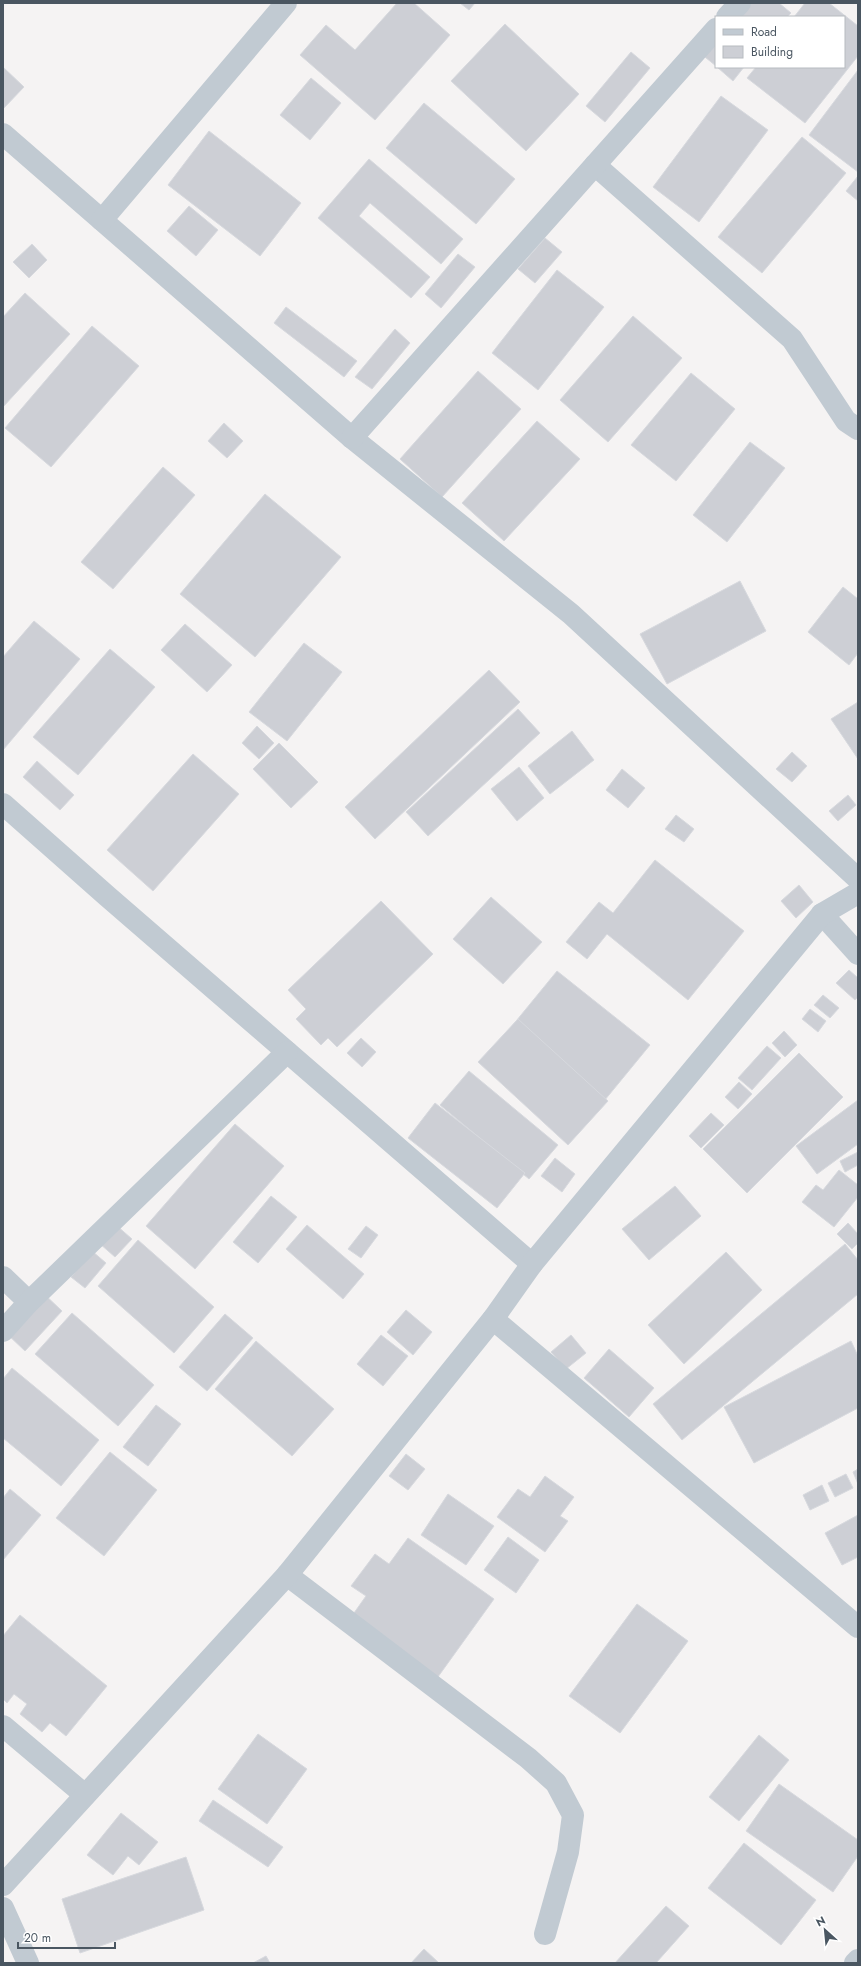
<svg xmlns="http://www.w3.org/2000/svg" width="861" height="1966" viewBox="0 0 861 1966" font-family="Jost,sans-serif">
<style>
.building{fill:#cdcfd5;stroke:#d7d9de}
.lines{fill:none;stroke-linecap:round;stroke-linejoin:round}
.street{stroke:#c1cad2;stroke-width:22}
</style>
<rect width="100%" height="100%" fill="#f5f3f3"/>
<g class="building">
<polygon points="397,3 414,3 450,35 375,120 300,55 326,25 355,50"/>
<polygon points="460,3 475,3 469,10"/>
<polygon points="743,3 779,3 791,13 787,17 731,17"/>
<polygon points="805,3 829,3 858,26 858,56 805,123 747,78 756,67 844,67 844,17 794,17"/>
<polygon points="505,24 579,94 526,151 451,81"/>
<polygon points="716,35 716,66 700,53"/>
<polygon points="631,52 650,68 605,122 586,106"/>
<polygon points="3,67 24,87 3,109"/>
<polygon points="717,67 744,67 733,81"/>
<polygon points="858,70 858,172 809,135"/>
<polygon points="311,78 341,103 310,140 280,115"/>
<polygon points="721,96 768,130 699,222 653,187"/>
<polygon points="424,103 515,179 476,224 386,148"/>
<polygon points="209,131 301,203 260,256 168,185"/>
<polygon points="802,137 846,173 762,273 718,237"/>
<polygon points="369,159 463,239 441,264 370,203 359,216 430,277 411,298 318,218"/>
<polygon points="858,176 858,201 846,191"/>
<polygon points="189,206 218,230 196,256 167,231"/>
<polygon points="545,238 562,252 535,283 518,269"/>
<polygon points="32,244 47,260 29,278 13,262"/>
<polygon points="458,254 475,267 441,308 425,294"/>
<polygon points="557,270 604,307 538,390 492,353"/>
<polygon points="25,293 70,334 3,407 3,317"/>
<polygon points="286,307 357,361 344,377 274,323"/>
<polygon points="633,316 682,358 608,442 560,400"/>
<polygon points="92,326 139,366 51,467 5,428"/>
<polygon points="395,329 410,343 372,389 355,377"/>
<polygon points="478,371 521,409 442,497 400,459"/>
<polygon points="691,373 735,409 676,481 631,445"/>
<polygon points="537,421 580,459 504,541 462,503"/>
<polygon points="224,423 243,441 227,458 208,441"/>
<polygon points="750,442 785,468 727,542 693,515"/>
<polygon points="163,467 195,495 113,589 81,562"/>
<polygon points="265,494 341,557 255,657 180,594"/>
<polygon points="740,581 766,631 667,684 640,634"/>
<polygon points="843,587 858,599 858,653 849,665 808,632"/>
<polygon points="34,621 80,659 3,750 3,657"/>
<polygon points="185,624 232,665 207,692 161,650"/>
<polygon points="304,643 342,672 287,741 249,712"/>
<polygon points="110,649 155,687 78,775 33,737"/>
<polygon points="489,670 520,702 375,839 345,807"/>
<polygon points="858,702 858,759 831,719"/>
<polygon points="518,709 540,733 428,836 406,812"/>
<polygon points="257,726 274,743 259,759 242,743"/>
<polygon points="572,731 594,760 550,794 528,766"/>
<polygon points="279,743 318,782 291,808 253,769"/>
<polygon points="792,752 807,766 792,782 776,769"/>
<polygon points="193,754 239,794 153,891 107,850"/>
<polygon points="37,761 74,795 60,810 23,777"/>
<polygon points="519,767 544,798 517,821 491,789"/>
<polygon points="622,769 645,788 628,808 606,790"/>
<polygon points="848,795 856,805 838,821 829,811"/>
<polygon points="676,815 694,829 684,842 665,829"/>
<polygon points="655,860 744,931 688,1000 607,934 587,959 566,942 599,902 613,913"/>
<polygon points="799,885 813,902 796,918 781,901"/>
<polygon points="491,897 542,942 503,984 453,939"/>
<polygon points="381,901 433,954 337,1047 328,1038 321,1045 296,1019 306,1009 288,990"/>
<polygon points="849,970 858,978 858,997 855,1000 836,983"/>
<polygon points="557,971 650,1045 595,1112 503,1037"/>
<polygon points="823,995 839,1008 830,1018 814,1005"/>
<polygon points="810,1009 826,1021 818,1032 802,1019"/>
<polygon points="518,1019 608,1101 568,1145 478,1062"/>
<polygon points="784,1031 797,1045 785,1057 772,1043"/>
<polygon points="361,1038 376,1052 362,1067 347,1053"/>
<polygon points="767,1046 781,1058 752,1090 738,1078"/>
<polygon points="799,1053 843,1097 747,1193 703,1149"/>
<polygon points="469,1071 558,1145 529,1179 440,1105"/>
<polygon points="739,1082 752,1094 738,1109 725,1097"/>
<polygon points="858,1100 858,1144 817,1174 796,1146"/>
<polygon points="435,1103 525,1173 497,1208 408,1138"/>
<polygon points="711,1113 724,1125 701,1148 689,1136"/>
<polygon points="235,1124 284,1166 195,1269 146,1226"/>
<polygon points="858,1152 858,1165 845,1172 840,1161"/>
<polygon points="555,1158 575,1174 562,1192 541,1176"/>
<polygon points="839,1170 858,1185 858,1197 834,1227 802,1202 816,1185 823,1190"/>
<polygon points="675,1186 701,1216 649,1260 622,1229"/>
<polygon points="271,1196 297,1217 258,1263 233,1242"/>
<polygon points="848,1223 858,1234 858,1243 852,1249 837,1234"/>
<polygon points="116,1225 132,1239 115,1257 99,1243"/>
<polygon points="307,1225 364,1274 343,1299 286,1249"/>
<polygon points="366,1226 378,1235 361,1258 348,1249"/>
<polygon points="138,1240 214,1307 174,1353 98,1286"/>
<polygon points="845,1244 858,1260 858,1294 682,1440 653,1404"/>
<polygon points="92,1251 106,1263 85,1288 71,1277"/>
<polygon points="726,1252 762,1290 684,1364 648,1325"/>
<polygon points="42,1292 62,1311 25,1351 5,1332"/>
<polygon points="406,1310 432,1332 413,1355 387,1332"/>
<polygon points="72,1313 154,1385 118,1426 35,1354"/>
<polygon points="225,1314 253,1338 207,1391 179,1367"/>
<polygon points="381,1335 408,1356 383,1386 357,1364"/>
<polygon points="571,1335 586,1353 566,1369 551,1352"/>
<polygon points="256,1341 334,1409 292,1456 215,1389"/>
<polygon points="851,1341 858,1356 858,1408 754,1463 724,1407"/>
<polygon points="609,1349 654,1388 629,1417 584,1378"/>
<polygon points="12,1368 99,1440 61,1486 3,1438 3,1379"/>
<polygon points="156,1405 181,1424 148,1466 123,1447"/>
<polygon points="110,1452 157,1490 104,1556 56,1518"/>
<polygon points="406,1454 425,1469 408,1490 389,1476"/>
<polygon points="858,1469 858,1484 853,1472"/>
<polygon points="846,1474 853,1488 835,1497 828,1483"/>
<polygon points="545,1476 574,1497 560,1516 568,1521 545,1552 497,1517 518,1489 530,1497"/>
<polygon points="822,1485 829,1501 810,1510 803,1495"/>
<polygon points="10,1489 41,1515 3,1560 3,1498"/>
<polygon points="448,1494 494,1526 466,1565 421,1535"/>
<polygon points="858,1515 858,1557 842,1565 825,1533"/>
<polygon points="508,1537 539,1560 516,1593 484,1570"/>
<polygon points="408,1538 494,1599 435,1681 349,1620 366,1596 351,1586 375,1554 389,1564"/>
<polygon points="637,1604 688,1641 620,1733 569,1696"/>
<polygon points="20,1615 107,1686 66,1736 50,1723 42,1732 20,1714 27,1704 14,1694 7,1703 3,1699 3,1636"/>
<polygon points="258,1734 307,1769 267,1824 218,1789"/>
<polygon points="759,1735 789,1760 739,1821 709,1797"/>
<polygon points="779,1784 858,1840 858,1856 833,1892 746,1831"/>
<polygon points="213,1800 283,1847 268,1867 199,1821"/>
<polygon points="121,1813 158,1842 139,1865 128,1856 113,1875 87,1855"/>
<polygon points="744,1843 816,1900 781,1945 708,1888"/>
<polygon points="186,1857 204,1910 80,1953 62,1899"/>
<polygon points="666,1906 689,1926 656,1963 615,1963"/>
<polygon points="424,1949 439,1963 411,1963"/>
<polygon points="266,1956 270,1963 253,1963"/>
</g>
<g class="lines">
<g class="street">
<polyline points="727,17 740,3"/>
<polyline points="3,134 352,438 571,614 858,879"/>
<polyline points="595,165 792,339 846,421 858,429"/>
<polyline points="102,220 286,3"/>
<polyline points="352,438 716,29"/>
<polyline points="3,804 107,896 532,1264"/>
<polyline points="822,914 858,954"/>
<polyline points="3,1277 29,1302"/>
<polyline points="493,1319 858,1627"/>
<polyline points="3,1331 29,1302 287,1052"/>
<polyline points="287,1575 528,1758 556,1783 573,1815 568,1852 545,1934"/>
<polyline points="3,1726 85,1795"/>
<polyline points="3,1885 287,1575 493,1319 532,1264 822,914 858,893"/>
<polyline points="3,1908 28,1963"/>
<polyline points="855,1963 858,1960"/>
</g>
</g>
<rect width="861" height="1966" fill="none" stroke="#4a5661" stroke-width="8"/>
<rect x="715" y="16" width="130" height="52" fill="#ffffff" stroke="#b7bbc0"/>
<rect x="723" y="29" width="20" height="6" fill="#c1cad2" stroke="#b7bbc0"/>
<text x="751" y="36" font-size="12" fill="#4a5661">Road</text>
<rect x="723" y="46" width="20" height="12" fill="#cdcfd5" stroke="#b7bbc0"/>
<text x="751" y="56" font-size="12" fill="#4a5661">Building</text>
<g transform="translate(825 1930) rotate(333)" stroke="#ffffff" stroke-width="3" paint-order="stroke">
<path d="M0-3L7 15L0 10L-7 15Z" fill="#4a5661"/>
<text y="-6" font-size="11" font-weight="bold" text-anchor="middle" fill="#4a5661">N</text>
</g>
<path d="M18 1942v6h97v-6" fill="none" stroke="#4a5661" stroke-width="2"/>
<text x="24" y="1942" font-size="12" fill="#4a5661" stroke="#ffffff" stroke-width="3" paint-order="stroke">20 m</text>
</svg>
